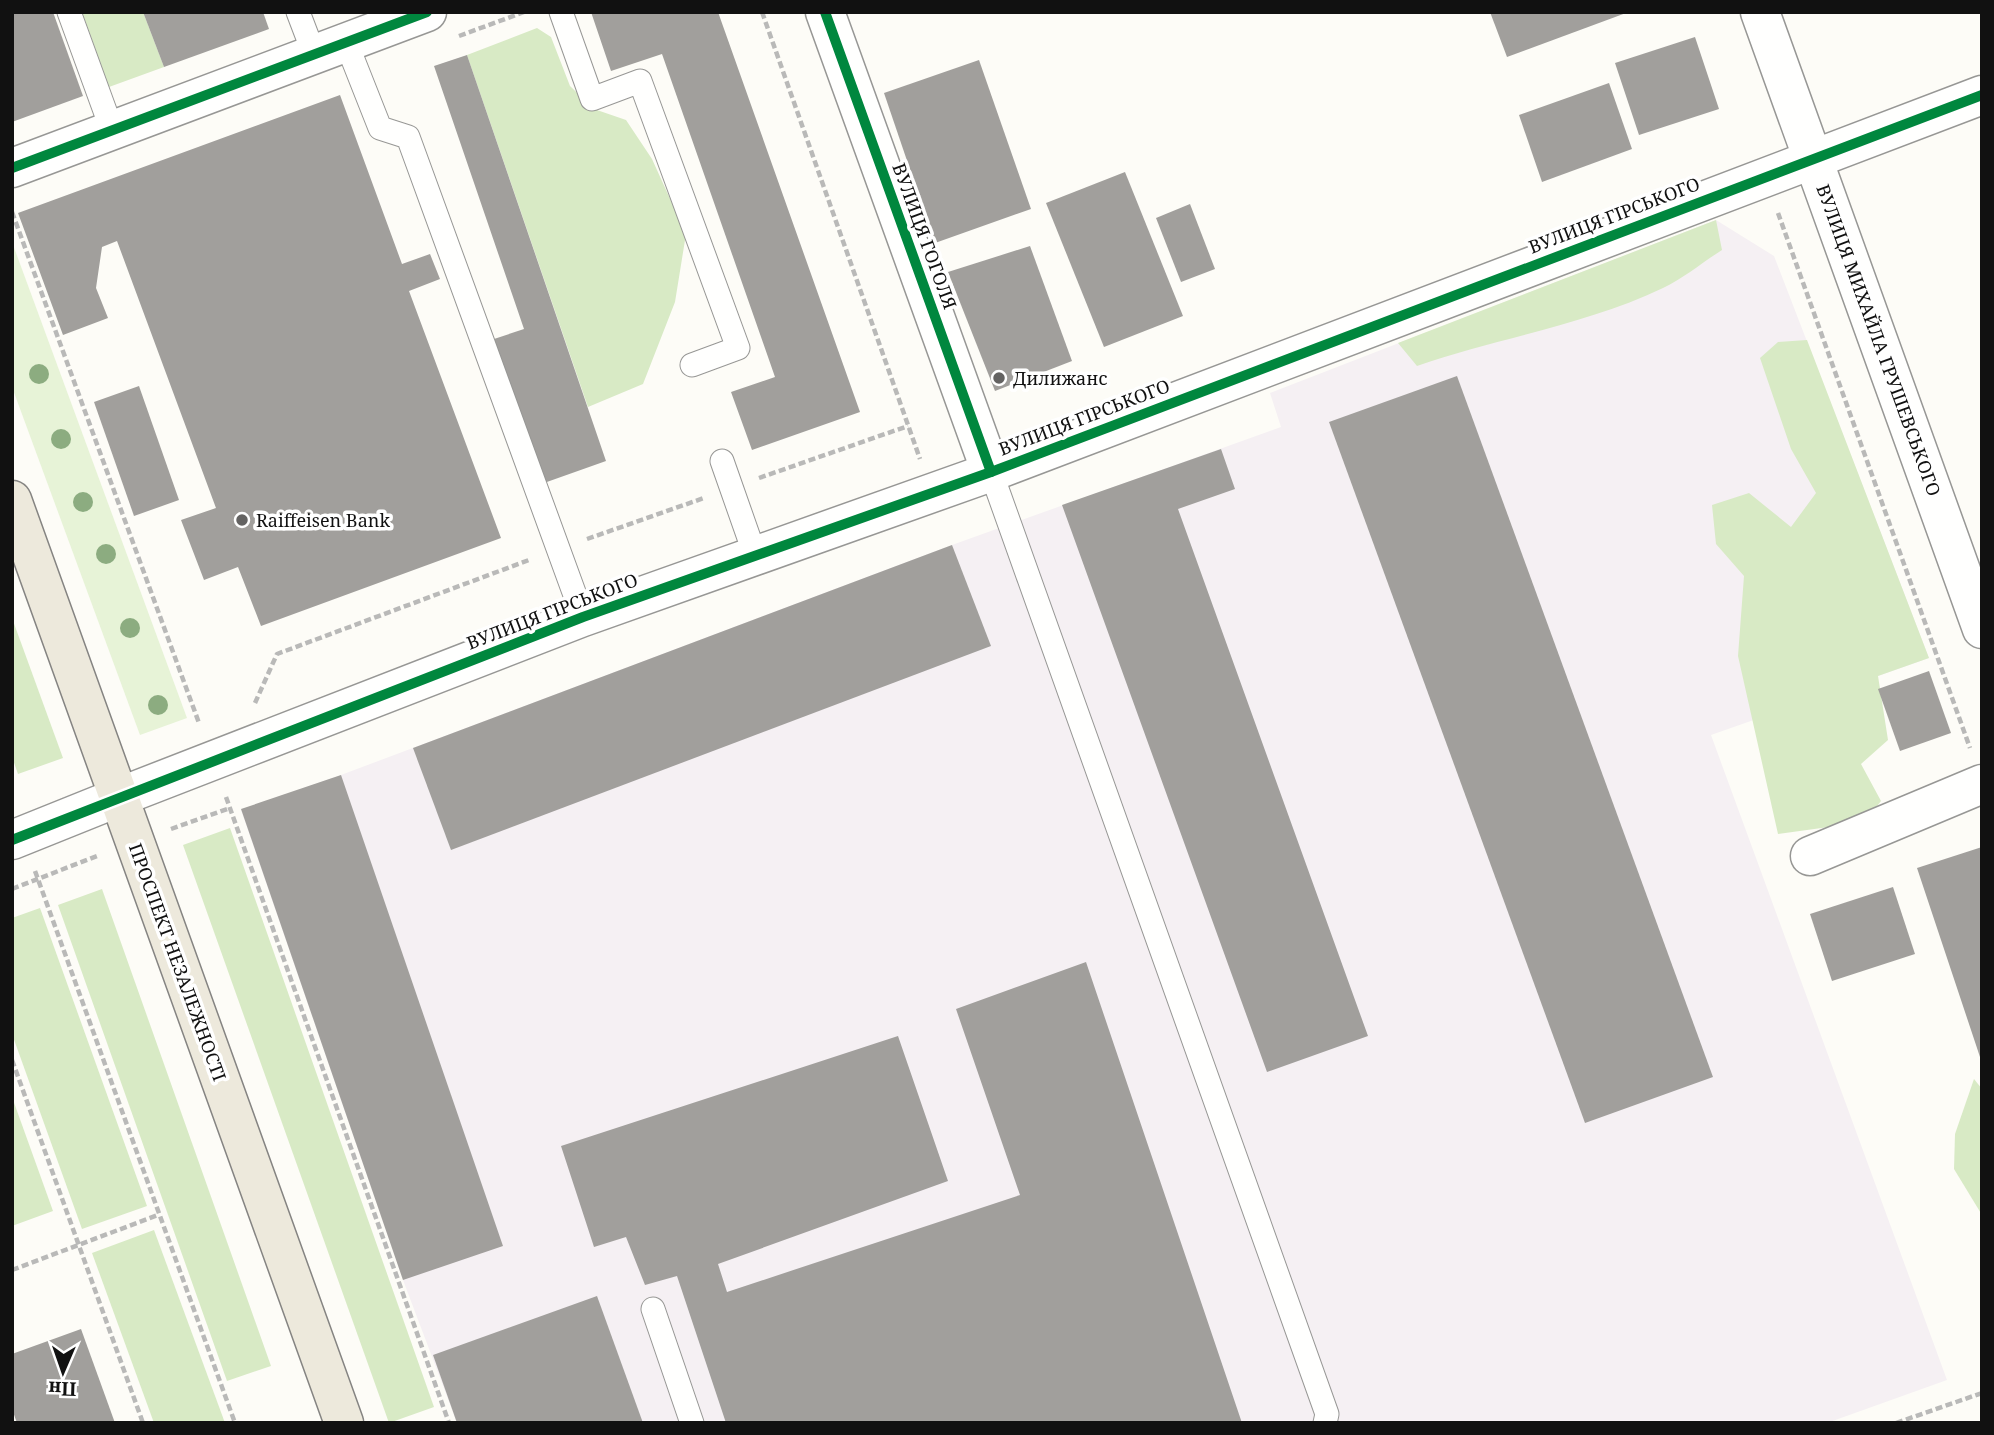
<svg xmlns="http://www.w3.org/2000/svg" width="1994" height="1435" viewBox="0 0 1994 1435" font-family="'Noto Serif',serif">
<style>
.industrial{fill:#f5f0f3}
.green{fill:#e7f3d7}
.forest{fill:#d8eac5}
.building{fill:#a19f9c}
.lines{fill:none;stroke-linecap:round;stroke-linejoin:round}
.service-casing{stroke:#979795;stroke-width:25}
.minor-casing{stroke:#979795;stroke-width:41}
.tertiary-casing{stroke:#979795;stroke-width:41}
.primary-casing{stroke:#858482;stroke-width:41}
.path{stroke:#b9b9b8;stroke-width:4.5;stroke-dasharray:7 3.5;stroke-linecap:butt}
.service{stroke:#fffffe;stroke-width:23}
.minor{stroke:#fffffe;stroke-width:38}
.tertiary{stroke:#fffffe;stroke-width:38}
.primary{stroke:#ede9dc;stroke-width:38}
.cycleway-casing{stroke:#fff;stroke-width:15}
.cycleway{stroke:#00873e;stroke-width:10}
.tree{fill:#8cac80}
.poi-dot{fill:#646362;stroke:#fff;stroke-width:2.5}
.labels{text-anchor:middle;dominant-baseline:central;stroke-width:7;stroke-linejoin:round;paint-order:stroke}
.street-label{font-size:18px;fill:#111;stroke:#fff}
.poi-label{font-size:18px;fill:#111;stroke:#fff;text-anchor:start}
</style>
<rect width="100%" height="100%" fill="#fdfcf7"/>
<polygon class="industrial" points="1716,220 1774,256 1929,658 1711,735 1947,1380 1827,1423 457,1423 403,1280 241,810 341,775 952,545 1281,427 1270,393"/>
<polygon class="green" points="12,242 187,718 140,735 12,387"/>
<g class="forest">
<polygon points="82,12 143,12 164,67 109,87"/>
<polygon points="537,28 551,37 570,86 594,109 626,120 652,159 686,234 675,302 643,384 588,407 467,55"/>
<path d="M1716,220L1722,250C1703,262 1684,278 1663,288C1586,325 1497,338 1417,366L1398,343Z"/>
<polygon points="1807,340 1929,658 1878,676 1888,740 1861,764 1881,801 1865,822 1778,834 1738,656 1744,576 1716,544 1712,505 1749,493 1791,527 1816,493 1791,449 1760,358 1778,342"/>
<polygon points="12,618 63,758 18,774 12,757"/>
<polygon points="230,828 434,1407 389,1423 183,845"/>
<polygon points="102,889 271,1366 227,1381 58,905"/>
<polygon points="40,908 147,1206 82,1229 12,1034 12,918"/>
<polygon points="1974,1079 1982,1089 1982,1215 1954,1169 1955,1134"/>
<polygon points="12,1097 53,1211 12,1226"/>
<polygon points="154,1230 225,1423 154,1423 92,1253"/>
</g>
<g class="building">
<polygon points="12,12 53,12 83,96 12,122"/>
<polygon points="143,12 263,12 269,29 164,67"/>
<polygon points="591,12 718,12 860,412 752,450 731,392 775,377 662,54 611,71"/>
<polygon points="1490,12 1626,12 1626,13 1507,57"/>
<polygon points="1695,37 1719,109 1639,135 1615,63"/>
<polygon points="467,55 606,461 544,483 494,339 524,329 434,66"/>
<polygon points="979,60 1031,209 935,243 884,93"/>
<polygon points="1609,83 1632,149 1542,182 1519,115"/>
<polygon points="340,95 402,264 430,254 440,279 409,291 501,538 261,626 238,567 204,580 181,520 216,508 117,241 102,247 96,288 108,318 63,335 18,213"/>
<polygon points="1125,172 1183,316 1104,347 1046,203"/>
<polygon points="1190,204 1215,269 1181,282 1156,218"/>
<polygon points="1030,246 1072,361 995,391 948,272"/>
<polygon points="1457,376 1713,1077 1585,1123 1329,422"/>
<polygon points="139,386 179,500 134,516 94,402"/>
<polygon points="1221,449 1235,489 1178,509 1368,1036 1267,1072 1062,505"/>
<polygon points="952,545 991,646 451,850 413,748"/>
<polygon points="1929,671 1951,733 1900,751 1878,689"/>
<polygon points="341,775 503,1246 403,1280 241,809"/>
<polygon points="1982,847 1982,1060 1981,1060 1917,868"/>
<polygon points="1893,887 1915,954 1832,981 1810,914"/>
<polygon points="1086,962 1242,1423 726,1423 677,1276 645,1285 626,1237 594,1247 561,1146 898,1036 948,1181 718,1264 727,1292 1020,1195 956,1009"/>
<polygon points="597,1296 643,1423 457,1423 433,1355"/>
<polygon points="81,1329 115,1423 17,1423 12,1409 12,1354"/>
</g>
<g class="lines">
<g class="service-casing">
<g id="service">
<polyline points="69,12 112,130"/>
<polyline points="298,12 314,54"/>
<polyline points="561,12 592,99 640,81 738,348 692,365"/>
<polyline points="346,42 380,128 408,137 583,617"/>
<polyline points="722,461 755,555"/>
<polyline points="991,472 1327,1414 1325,1423"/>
<polyline points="653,1309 692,1423"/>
</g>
</g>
<g class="minor-casing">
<g id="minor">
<polyline points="825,12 991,472"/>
<polyline points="12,168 427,12"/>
<polyline points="119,797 583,617 991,472 1982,95"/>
<polyline points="1810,856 1982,784"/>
</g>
</g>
<g class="tertiary-casing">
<g id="tertiary">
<polyline points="1760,12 1982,629"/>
<polyline points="12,840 119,797"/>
</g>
</g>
<g class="primary-casing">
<polyline id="primary" points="12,500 344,1423"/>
</g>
<g class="path">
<polyline points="762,12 920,459"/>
<polyline points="459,36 524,12"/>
<polyline points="12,212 199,723"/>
<polyline points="1778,213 1970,748"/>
<polyline points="759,478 908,426"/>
<polyline points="587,539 704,498"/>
<polyline points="255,703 277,654 529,560"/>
<polyline points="226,797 449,1423"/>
<polyline points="171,829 230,808"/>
<polyline points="35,871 235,1423"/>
<polyline points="12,889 97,856"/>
<polyline points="12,1060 143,1423"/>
<polyline points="12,1270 158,1215"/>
<polyline points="1896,1423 1982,1393"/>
</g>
<use href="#service" class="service"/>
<use href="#minor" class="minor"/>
<use href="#tertiary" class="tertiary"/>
<use href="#primary" class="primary"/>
<g class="cycleway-casing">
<g id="cycleway">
<polyline points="825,12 991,472"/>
<polyline points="12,168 427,12"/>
<polyline points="12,840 583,617 991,472 1982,95"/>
</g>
</g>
<use href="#cycleway" class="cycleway"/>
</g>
<g class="tree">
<circle cx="39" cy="374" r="10"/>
<circle cx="61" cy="439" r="10"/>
<circle cx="83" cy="502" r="10"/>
<circle cx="106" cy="554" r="10"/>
<circle cx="130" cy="628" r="10"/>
<circle cx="158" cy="705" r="10"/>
</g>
<g class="poi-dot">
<circle cx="999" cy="378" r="7"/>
<circle cx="242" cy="520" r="7"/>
</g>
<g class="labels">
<g class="street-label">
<text transform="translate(1614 215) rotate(-21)">ВУЛИЦЯ ГІРСЬКОГО</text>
<text transform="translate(925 236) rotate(70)">ВУЛИЦЯ ГОГОЛЯ</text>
<text transform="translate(1879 340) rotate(70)">ВУЛИЦЯ МИХАЙЛА ГРУШЕВСЬКОГО</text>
<text transform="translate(1084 417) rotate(-21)">ВУЛИЦЯ ГІРСЬКОГО</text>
<text transform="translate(552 611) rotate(-21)">ВУЛИЦЯ ГІРСЬКОГО</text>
<text transform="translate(178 962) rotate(70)">ПРОСПЕКТ НЕЗАЛЕЖНОСТІ</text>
</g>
<g class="poi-label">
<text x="1013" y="378">Дилижанс</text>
<text x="256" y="520">Raiffeisen Bank</text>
</g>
</g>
<rect width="1994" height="1435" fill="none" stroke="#111111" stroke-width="28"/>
<g transform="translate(63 1372) rotate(182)" stroke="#ffffff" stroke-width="5" paint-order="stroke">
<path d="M0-5L12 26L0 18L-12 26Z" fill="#111111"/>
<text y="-10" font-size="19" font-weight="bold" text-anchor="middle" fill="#111111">Пн</text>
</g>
</svg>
